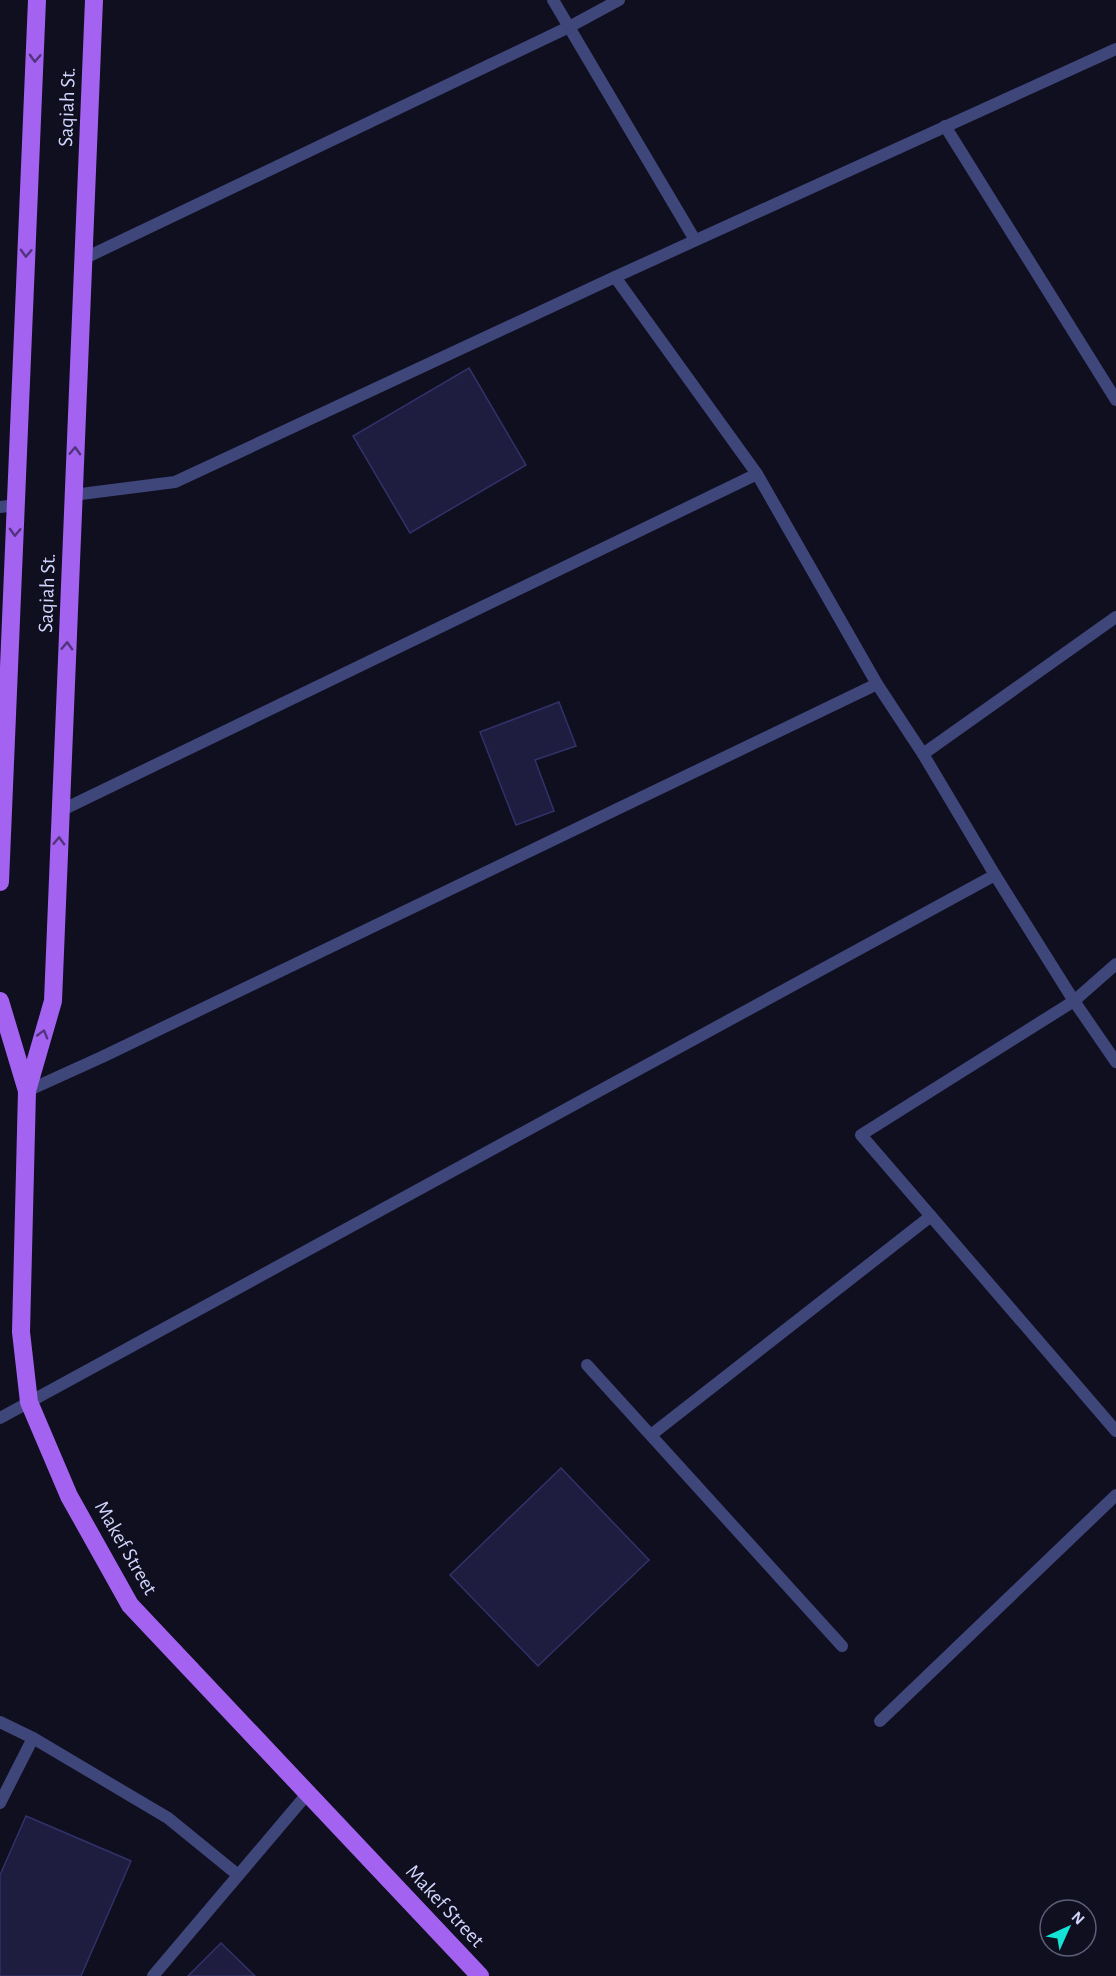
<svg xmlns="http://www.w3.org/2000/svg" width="1116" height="1976" viewBox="0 0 1116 1976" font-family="'Alegreya Sans',sans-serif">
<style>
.building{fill:#1e1d3f;stroke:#323169;stroke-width:1.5}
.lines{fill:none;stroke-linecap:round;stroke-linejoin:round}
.lane{stroke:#3e467a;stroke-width:12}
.street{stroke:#3e467a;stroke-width:12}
.primary{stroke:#a462f1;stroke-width:18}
.oneway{stroke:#52347e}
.labels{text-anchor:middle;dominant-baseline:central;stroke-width:4.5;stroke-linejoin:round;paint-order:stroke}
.street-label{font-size:21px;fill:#d1d4fb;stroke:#0f0f20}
</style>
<rect width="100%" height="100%" fill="#0f0f20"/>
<g class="building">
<polygon points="469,368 526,465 410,533 353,436"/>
<polygon points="559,702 576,746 535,760 554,811 516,825 480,732"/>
<polygon points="561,1468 649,1560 538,1666 450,1575"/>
<polygon points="26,1816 131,1861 81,1976 0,1976 0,1875"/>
<polygon points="221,1943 255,1976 188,1976"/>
</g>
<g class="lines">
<g class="lane">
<polyline points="0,1722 33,1738 168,1818 238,1875"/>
<polyline points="0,1803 33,1738"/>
</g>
<g class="street">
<polyline points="553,0 695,240"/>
<polyline points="945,126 1116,400"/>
<polyline points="83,259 569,27 619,0"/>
<polyline points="615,277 757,474 877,684 923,754 995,875 1074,1001 1116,1062"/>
<polyline points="73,495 175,482 615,277 1116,49"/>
<polyline points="0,507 16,505"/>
<polyline points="923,754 1116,617"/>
<polyline points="60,811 757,474"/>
<polyline points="1116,964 1074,1001 861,1135 1116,1431"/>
<polyline points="27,1091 102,1057 877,684"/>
<polyline points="587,1365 842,1646"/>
<polyline points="0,1418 995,875"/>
<polyline points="651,1435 931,1216"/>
<polyline points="880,1721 1116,1495"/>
<polyline points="153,1976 308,1793"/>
</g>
<g class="primary">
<polyline points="94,0 53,1001 27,1091 21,1332 29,1402 69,1496 130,1605 480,1976"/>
<polyline points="0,882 37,0"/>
<polyline points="0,1001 27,1091"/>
</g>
</g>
<defs><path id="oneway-chevron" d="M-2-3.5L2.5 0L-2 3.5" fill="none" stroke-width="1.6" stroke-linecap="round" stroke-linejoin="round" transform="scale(1.5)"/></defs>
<g class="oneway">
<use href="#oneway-chevron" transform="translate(35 58) rotate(92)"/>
<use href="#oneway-chevron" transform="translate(26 253) rotate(92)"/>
<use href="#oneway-chevron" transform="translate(75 451) rotate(-88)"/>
<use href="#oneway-chevron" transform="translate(15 532) rotate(92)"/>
<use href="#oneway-chevron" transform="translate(67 646) rotate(-88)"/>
<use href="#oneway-chevron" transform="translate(59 841) rotate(-88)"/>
<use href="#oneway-chevron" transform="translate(43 1034) rotate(-74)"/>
</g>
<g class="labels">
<g class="street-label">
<text transform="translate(67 107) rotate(-88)">Saqiah St.</text>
<text transform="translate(47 593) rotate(-88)">Saqiah St.</text>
<text transform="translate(126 1548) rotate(60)">Makef Street</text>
<text transform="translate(445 1906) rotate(47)">Makef Street</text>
</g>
</g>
<g transform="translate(1068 1928) rotate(45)"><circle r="28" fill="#0f0f20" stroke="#5d5e78" stroke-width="1.5"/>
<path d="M0-4.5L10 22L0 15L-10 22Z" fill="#14e4d6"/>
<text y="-9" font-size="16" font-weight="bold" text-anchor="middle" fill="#d1d4fb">N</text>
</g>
</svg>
